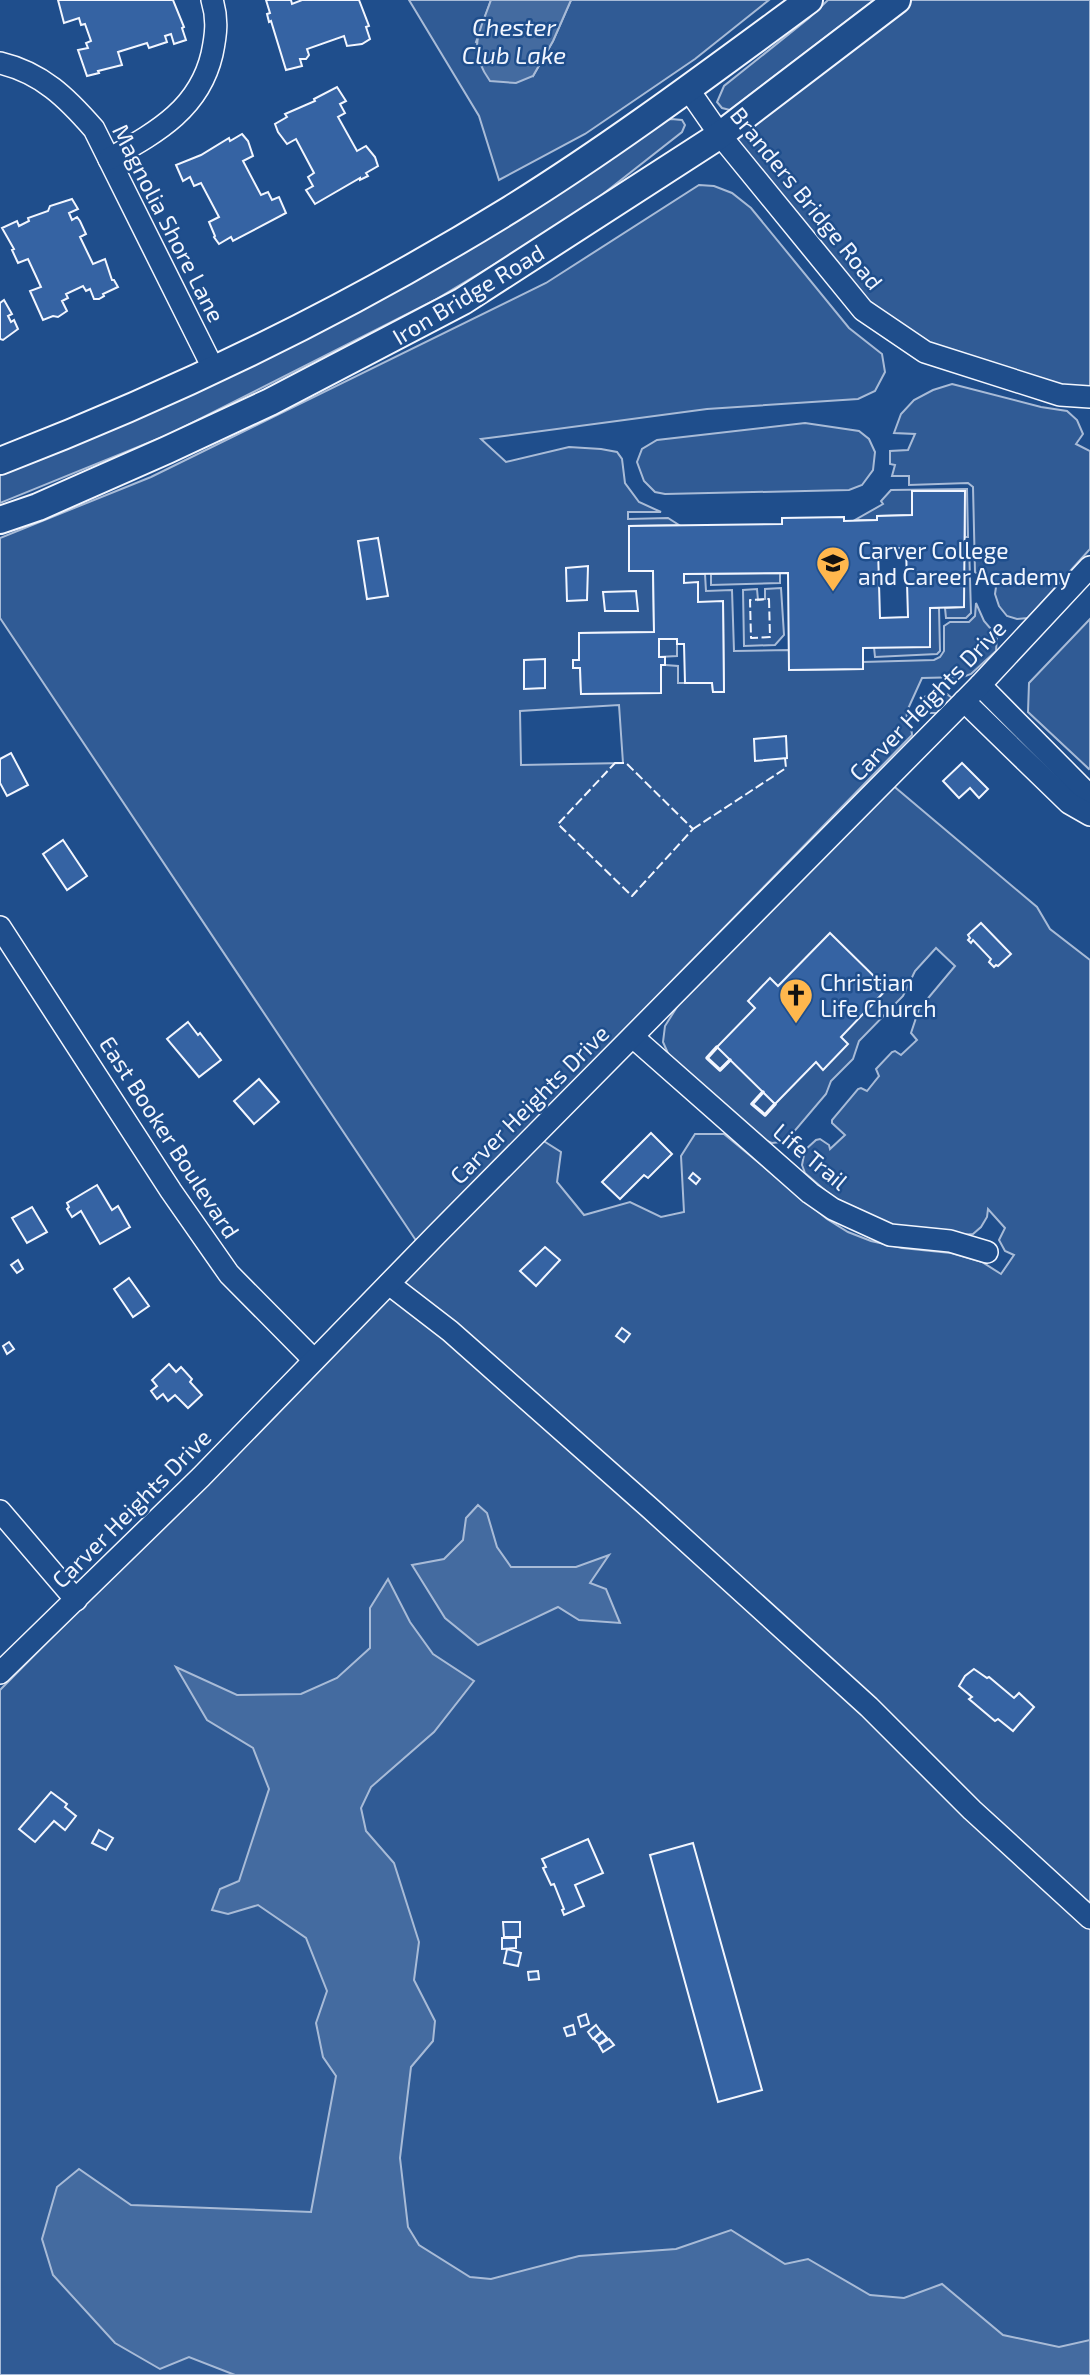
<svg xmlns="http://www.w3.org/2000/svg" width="1090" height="2375" viewBox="0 0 1090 2375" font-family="'Exo 2',sans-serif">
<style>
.built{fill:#305b95;stroke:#a8bbd7;stroke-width:2;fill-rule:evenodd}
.water{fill:#446ba0;stroke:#a8bbd7;stroke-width:2}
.building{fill:#3563a3;stroke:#f2f6ff;stroke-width:2;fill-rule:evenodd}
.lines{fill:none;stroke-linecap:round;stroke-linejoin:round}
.minor-casing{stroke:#f2f6ff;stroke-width:24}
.major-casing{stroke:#f2f6ff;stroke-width:30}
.minor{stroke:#1f4e8c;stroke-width:21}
.major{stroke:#1f4e8c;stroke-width:26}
.fence{stroke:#f2f6ff;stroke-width:2;stroke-dasharray:9 3.5;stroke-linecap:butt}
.wall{stroke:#f2f6ff;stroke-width:3.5}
.labels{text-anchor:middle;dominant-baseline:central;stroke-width:5;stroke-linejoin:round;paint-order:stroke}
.street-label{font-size:23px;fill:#f2f6ff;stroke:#1f4e8c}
.poi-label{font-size:23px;fill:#f2f6ff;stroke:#1f4e8c;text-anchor:start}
.water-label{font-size:24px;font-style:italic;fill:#f2f6ff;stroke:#1f4e8c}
</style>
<rect width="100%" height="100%" fill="#1f4e8c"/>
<g class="built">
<polygon points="409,0 491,0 476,42 533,76 553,41 571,0 769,0 695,59 585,134 499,180 479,116"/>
<polygon points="828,0 874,0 730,110 722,108 717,102 724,86 809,18"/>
<polygon points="902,0 1090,0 1090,392 926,348 871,310 728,135"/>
<polygon points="671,119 682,120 685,125 682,132 575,216 435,300 170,434 0,503 0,470 139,412 662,120"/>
<path d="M699,185L714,186L732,193L751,208L849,328L882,354L885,372L875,391L858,399L707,409L481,439L506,462L569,447L601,449L617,452L622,459L625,483L639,502L661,512H628V519L668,518L679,525L629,526V571H653L654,632L579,633L581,693H661V665H665L678,666V683H712L713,692H724L723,602H698V583H684V574H705L706,591L732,590L734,651L789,650V670L863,669V662L934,660L940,657L944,651V626L950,622H969L975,616L976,603L984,621L997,636L996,651L971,674L963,677L922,678L907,711L906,723L911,727L912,735L673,980L421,1248L0,618V538L151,477L546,283ZM619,705L623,763L521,765L520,711Z"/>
<polygon points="952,384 1041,407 1067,411 1077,420 1083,434 1076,444 1090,451 1090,549 1028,618 1017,619 1007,616 999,606 995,594 996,587 975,572 973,487 968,483 909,485 909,476 892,476 895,465 890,464 890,451 908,450 915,434 894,433 901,414 914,400 933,390"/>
<polygon points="805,423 859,431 869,439 875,452 873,470 862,485 849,490 665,494 655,492 644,481 637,462 642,449 657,440"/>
<polygon points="967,489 968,537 965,537 964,491 912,491 912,515 878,516 877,520 855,520 883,504 881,501 891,490"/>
<polygon points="963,544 969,544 971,613 966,618 946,618 945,608 964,607"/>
<polygon points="780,573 780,583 711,585 711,574"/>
<polygon points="781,588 784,635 775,645 744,646 743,590 757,589 758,600 765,599 765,589"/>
<polygon points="930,608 939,608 940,651 937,654 875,657 874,647 930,647"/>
<polygon points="1090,619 1090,768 1089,769 1028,712 1029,683"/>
<polygon points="659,639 677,639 677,656 659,657"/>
<polygon points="931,694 947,694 952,698 937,713 930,713 927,710 924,697"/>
<polygon points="890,783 1037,907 1050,929 1090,960 1090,2375 0,2375 0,1690 542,1140 561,1152 557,1182 584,1215 630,1202 661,1217 684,1212 681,1156 695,1134 724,1134 827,1219 848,1232 871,1241 902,1248 951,1253 982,1262 1001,1274 1014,1255 1005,1251 999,1240 1005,1228 988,1209 987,1217 981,1227 973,1234 960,1235 888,1224 834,1198 805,1173 802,1165 805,1150 816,1140 820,1139 829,1145 830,1149 845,1135 832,1123 832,1120 858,1089 861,1088 867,1091 879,1076 876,1069 892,1052 895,1051 901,1055 917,1040 911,1033 919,1009 955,966 936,948 915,971 903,996 859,1041 853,1059 831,1081 826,1094 787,1140 781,1142 772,1143 764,1140 670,1058 663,1042 665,1026 687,991"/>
</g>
<g class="water">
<path d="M491,0H571L553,41L533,76L516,83L490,81C467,49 479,34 491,0Z"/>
<polygon points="478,1505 487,1513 497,1547 511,1567 576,1567 609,1555 590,1583 606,1589 620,1623 579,1620 558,1607 478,1645 445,1618 412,1565 444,1559 463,1540 466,1518"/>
<polygon points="388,1579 410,1622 433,1654 474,1681 434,1732 371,1787 361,1808 366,1831 394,1863 419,1942 414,1980 435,2021 433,2041 411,2067 400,2158 408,2227 419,2245 470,2277 491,2279 579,2256 676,2249 731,2230 785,2264 808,2259 870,2295 904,2298 942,2284 1003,2335 1059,2347 1090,2340 1090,2375 235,2375 189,2357 160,2369 115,2343 53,2275 42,2239 57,2187 79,2169 131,2205 311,2212 336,2076 323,2057 316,2023 327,1991 306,1938 258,1905 228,1914 212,1910 220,1889 239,1881 269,1789 253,1748 207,1720 176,1667 237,1695 301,1694 337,1678 370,1648 370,1608"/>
</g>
<g class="building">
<polygon points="58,0 173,0 184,27 182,28 186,40 174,44 171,34 165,36 167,42 149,48 147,43 118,52 122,65 98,71 99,73 87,76 78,50 88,48 86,43 91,41 85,24 81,25 79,18 64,23"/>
<polygon points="266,0 291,0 292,4 302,0 359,0 369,26 366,27 370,39 362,44 347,46 344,36 307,49 309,55 306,59 300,59 302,66 286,70 271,21 269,22 267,14 270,13"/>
<polygon points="337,87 346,101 340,104 345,113 338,117 357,151 366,146 375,157 378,166 366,173 368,176 360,180 360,178 315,204 306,190 313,186 308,177 314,173 296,139 287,144 278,132 275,124 287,117 285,114 315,101 314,99"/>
<polygon points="242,134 248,141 253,156 243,161 261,195 268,192 272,200 279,197 286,213 233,241 231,237 219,244 214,237 215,236 209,222 219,217 201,183 194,186 190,177 183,181 176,165 201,155 229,138 230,141"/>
<polygon points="72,199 78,209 69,213 72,220 77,217 80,221 86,234 80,237 93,264 105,259 112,280 114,280 118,287 103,294 104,296 99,299 94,299 90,289 86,291 83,286 66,294 68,298 62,301 67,311 58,317 53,316 43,320 30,291 41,287 28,259 18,263 12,250 14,249 2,228 17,221 19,226 29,221 28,218 48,211 50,206"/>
<polygon points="4,300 12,314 8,316 11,322 14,320 18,329 3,340 0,339 0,303"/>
<path d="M912,491H965L964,607L930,608V647L863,648V669L789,670L788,573L684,574V583L698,582V602L723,601L724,692H713L712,683H685L684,644H677V639H659V657H665V665H661V693L581,694L580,668H573V660H579V633L654,632L653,571H629V526L782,524V518L844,517V521L877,520V516L912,515ZM906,548L908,617L880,618L878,549Z"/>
<polygon points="378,538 388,596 367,599 358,541"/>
<polygon points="588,566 587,600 567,601 566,568"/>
<polygon points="636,591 638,611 605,611 603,592"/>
<polygon points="545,659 545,688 524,689 524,660"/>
<polygon points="786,736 787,758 755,761 754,739"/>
<polygon points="11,753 28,785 7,796 0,783 0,759"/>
<polygon points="962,763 988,789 979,798 970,788 959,798 943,781"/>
<polygon points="63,840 87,876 67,890 43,854"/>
<polygon points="981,923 1011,954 998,966 996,965 994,967 989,962 991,959 973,940 971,943 968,940 970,938 968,935"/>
<polygon points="830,933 887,989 841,1037 848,1044 823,1070 816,1062 775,1104 717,1047 755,1008 748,1001 770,978 778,986"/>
<polygon points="188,1022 198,1035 200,1033 221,1060 199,1077 167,1039"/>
<polygon points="259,1079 279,1102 254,1124 234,1101"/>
<polygon points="651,1133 672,1154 648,1178 644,1175 620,1199 602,1182"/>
<polygon points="693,1173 700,1179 696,1184 689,1178"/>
<polygon points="97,1185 112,1210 118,1206 130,1227 100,1244 81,1211 72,1217 67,1209 69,1207 67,1203"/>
<polygon points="32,1207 47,1232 27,1243 12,1218"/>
<polygon points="545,1247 560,1260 536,1286 520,1271"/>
<polygon points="18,1260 23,1269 17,1273 11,1265"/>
<polygon points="129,1278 149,1306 133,1317 114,1289"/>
<polygon points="622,1328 630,1334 624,1342 616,1336"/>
<polygon points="9,1342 14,1349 7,1354 3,1346"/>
<polygon points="169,1364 176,1372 181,1367 192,1379 190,1382 202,1395 188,1408 175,1395 168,1401 163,1394 157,1399 151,1391 157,1386 152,1380"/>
<polygon points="974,1669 987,1678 989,1677 1014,1698 1019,1693 1034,1707 1013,1731 998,1719 995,1721 969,1699 972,1697 959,1686 965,1676"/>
<polygon points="51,1792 67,1804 65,1807 76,1816 65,1830 54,1821 35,1842 19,1829"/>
<polygon points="99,1830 113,1838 106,1850 92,1843"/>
<polygon points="588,1839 603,1873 575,1885 584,1906 564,1915 562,1910 564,1909 554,1884 551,1885 543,1868 546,1867 542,1859"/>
<polygon points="693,1843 762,2090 718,2102 650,1855"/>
<polygon points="503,1922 520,1922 520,1937 504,1937"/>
<polygon points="502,1938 516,1938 516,1948 502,1949"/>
<polygon points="507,1949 521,1953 518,1966 504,1963"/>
<polygon points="538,1971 539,1979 529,1980 528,1972"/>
<polygon points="586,2014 589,2024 581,2027 578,2017"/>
<polygon points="573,2025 575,2034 567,2036 564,2028"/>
<polygon points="596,2025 601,2032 593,2039 588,2032"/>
<polygon points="602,2032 607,2038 599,2044 594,2039"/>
<polygon points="609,2039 614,2045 603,2052 599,2045"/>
</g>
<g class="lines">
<g class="minor-casing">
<g id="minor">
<path d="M0,63C42,73 67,98 94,129L214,370"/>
<polyline points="688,89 720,135 863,310 925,352 1060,395 1090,397"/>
<path d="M109,159C155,133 199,110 212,54C216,35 218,19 212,0"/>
<polyline points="980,685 1083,789 1090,798"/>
<polyline points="964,701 1069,803 1090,815"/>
<polyline points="0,927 171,1191 229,1274 314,1360"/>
<polyline points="633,1037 810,1193 833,1209 890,1235 950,1241 987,1252"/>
<polyline points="389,1284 450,1331 651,1509 869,1707 972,1810 1090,1918"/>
<polyline points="0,1511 76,1600"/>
<polyline points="0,1673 201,1477 436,1235 980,685 1090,567"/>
</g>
</g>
<g class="major-casing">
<g id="major">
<path d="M0,461C177,393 349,309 511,209C614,145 711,72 809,0"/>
<polyline points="0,520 38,507 167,450 270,402 463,301 720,135 897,0"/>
</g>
</g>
<use href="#minor" class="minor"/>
<use href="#major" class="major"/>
<g class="fence">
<polygon points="769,599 770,637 751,638 750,600"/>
<polygon points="615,763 626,763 693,829 632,896 558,824"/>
<polyline points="693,829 786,768 785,758"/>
</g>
<g class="wall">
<polyline points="717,1047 707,1058 720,1070 730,1060"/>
<polyline points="763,1092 752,1104 765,1115 775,1104"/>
</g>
</g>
<defs>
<g id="school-pin" transform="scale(1.75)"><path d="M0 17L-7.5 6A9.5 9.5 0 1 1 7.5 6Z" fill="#ffb74d" stroke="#1f4e8c"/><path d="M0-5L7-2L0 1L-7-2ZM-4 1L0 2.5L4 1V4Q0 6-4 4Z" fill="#111"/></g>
<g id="church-pin" transform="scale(1.75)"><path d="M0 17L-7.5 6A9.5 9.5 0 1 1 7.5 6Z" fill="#ffb74d" stroke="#1f4e8c"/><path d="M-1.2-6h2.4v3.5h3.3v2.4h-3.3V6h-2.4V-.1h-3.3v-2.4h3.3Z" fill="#111"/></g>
</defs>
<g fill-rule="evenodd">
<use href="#school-pin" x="833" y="563"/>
<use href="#church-pin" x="796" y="995"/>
</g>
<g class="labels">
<g class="street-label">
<text transform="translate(807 198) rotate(51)">Branders Bridge Road</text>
<text transform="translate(169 223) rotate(63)">Magnolia Shore Lane</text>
<text transform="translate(468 294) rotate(-31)">Iron Bridge Road</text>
<text transform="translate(927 700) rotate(-46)">Carver Heights Drive</text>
<text transform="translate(529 1104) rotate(-45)">Carver Heights Drive</text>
<text transform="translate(170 1137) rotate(57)">East Booker Boulevard</text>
<text transform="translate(811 1156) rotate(40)">Life Trail</text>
<text transform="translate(131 1508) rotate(-45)">Carver Heights Drive</text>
</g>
<g class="poi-label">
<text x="858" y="550">Carver College<tspan x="858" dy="26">and Career Academy</tspan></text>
<text x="820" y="982">Christian<tspan x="820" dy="26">Life Church</tspan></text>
</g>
<g class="water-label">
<text x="514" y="26">Chester<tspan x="514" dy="28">Club Lake</tspan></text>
</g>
</g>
</svg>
